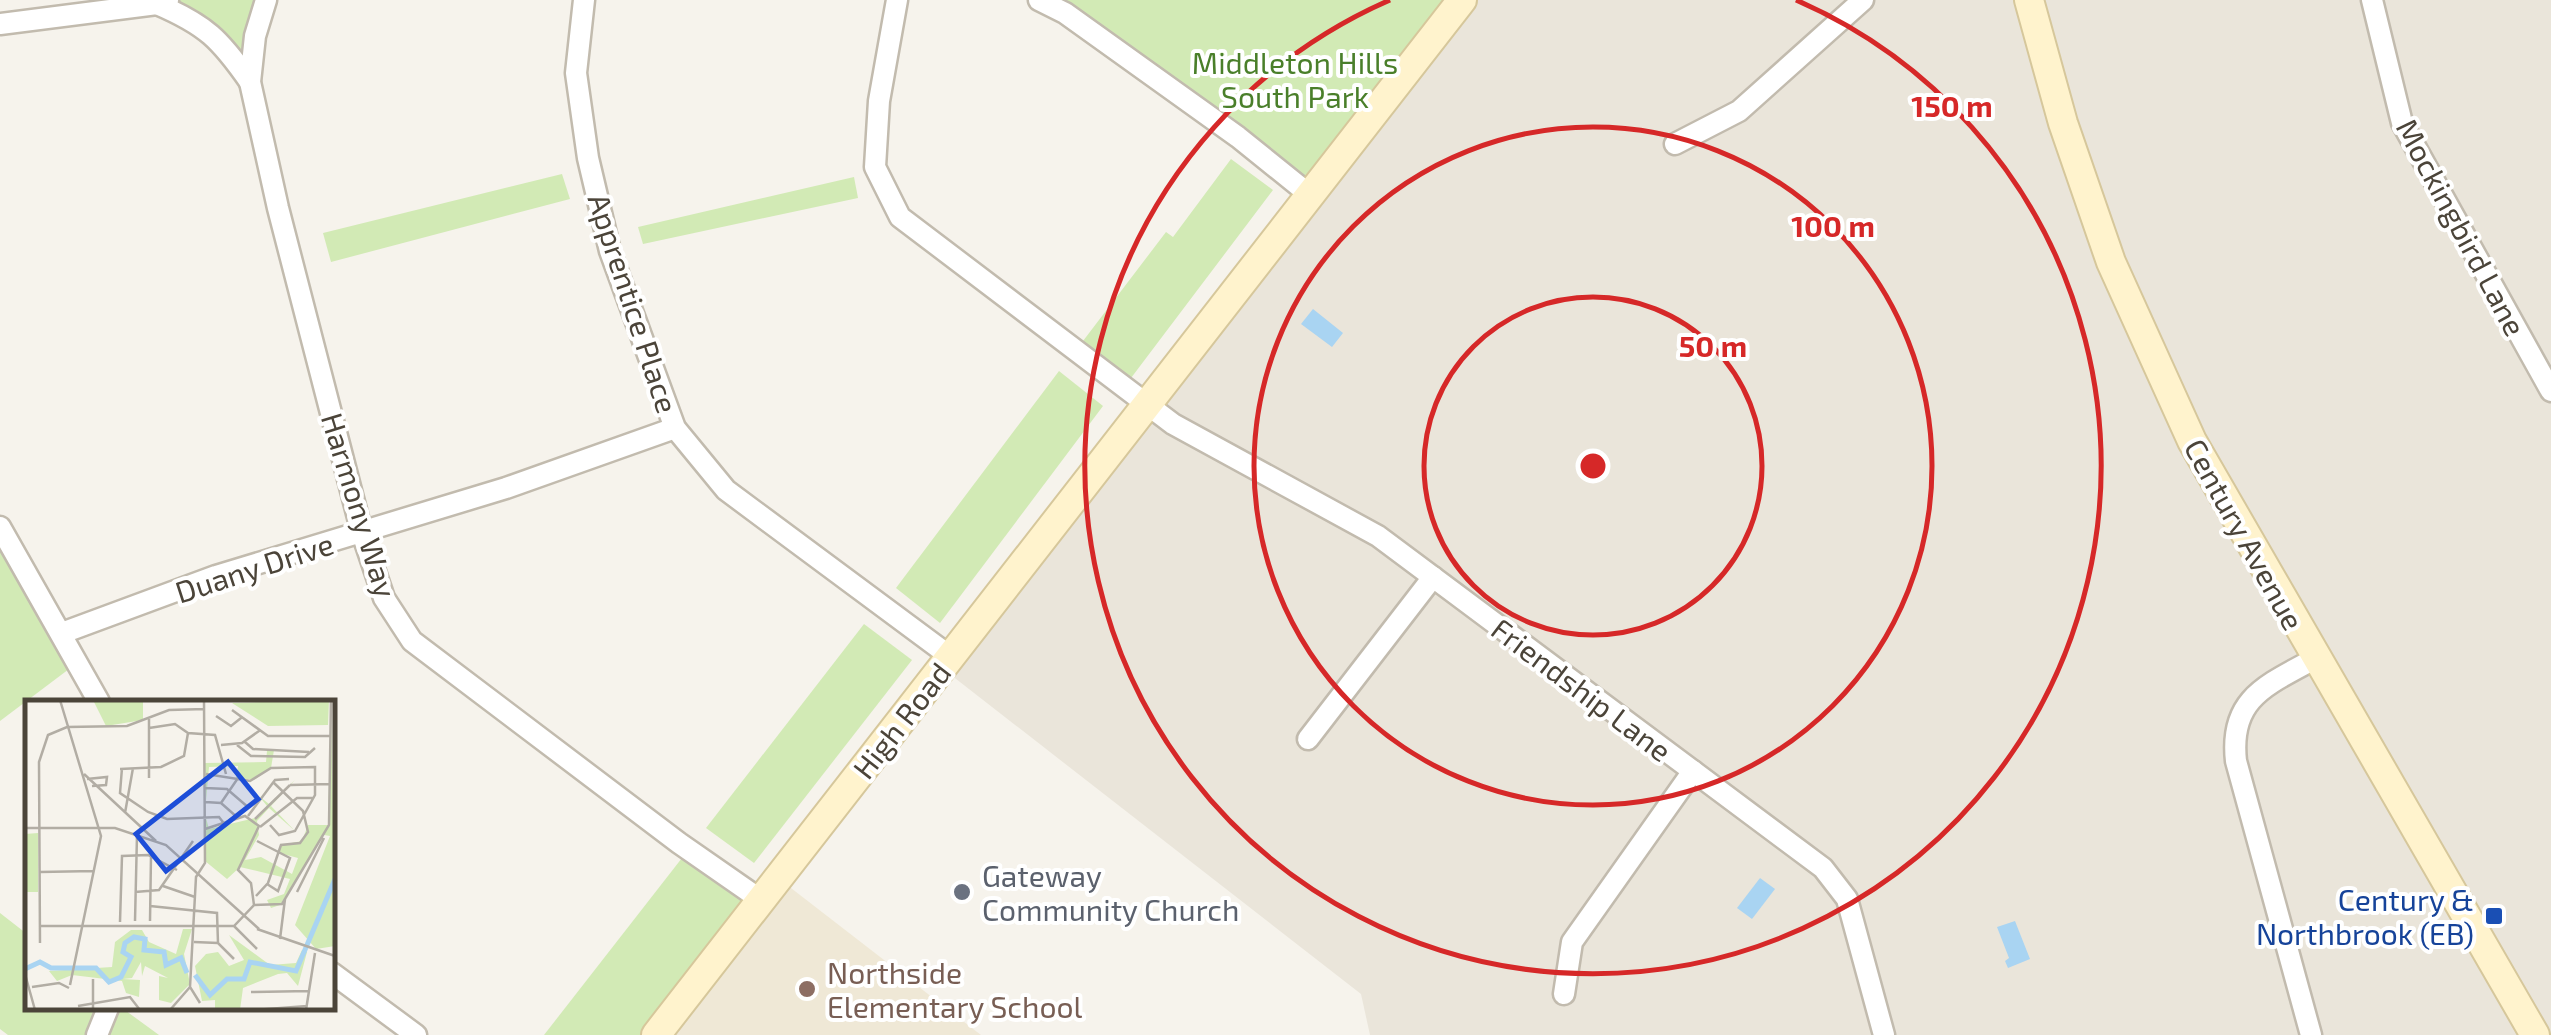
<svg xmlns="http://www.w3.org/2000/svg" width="2551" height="1035" viewBox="0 0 2551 1035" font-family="'Exo 2',sans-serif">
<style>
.residential{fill:#eae5da}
.education{fill:#efe8d6}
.green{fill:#d2eab5}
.water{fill:#a9d4f2}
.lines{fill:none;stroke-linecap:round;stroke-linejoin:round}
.street-casing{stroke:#c2bbae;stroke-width:25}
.secondary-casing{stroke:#d6c79b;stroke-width:32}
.street{stroke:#fff;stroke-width:20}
.secondary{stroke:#fff3cd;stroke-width:28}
.ring{fill:none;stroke:#d62828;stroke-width:5}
.worship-dot{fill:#6b7280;stroke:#fff;stroke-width:4}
.transit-dot{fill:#1a4fb4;stroke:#fff;stroke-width:4}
.education-dot{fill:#8d6e63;stroke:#fff;stroke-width:4}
.labels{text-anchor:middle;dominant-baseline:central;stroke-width:8;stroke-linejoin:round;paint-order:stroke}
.park-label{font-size:30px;fill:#4a7f2a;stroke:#fff}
.street-label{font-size:30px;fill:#4b4439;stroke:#fff}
.worship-label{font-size:30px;fill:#5b616d;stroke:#fff;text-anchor:start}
.transit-label{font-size:30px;fill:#164399;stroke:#fff;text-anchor:end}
.education-label{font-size:30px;fill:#785e54;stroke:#fff;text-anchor:start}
.inset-river{fill:none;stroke:#a9d4f2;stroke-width:5}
.inset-road{fill:none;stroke:#b2ada4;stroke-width:2.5}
.view{fill:#1d4ed8;fill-opacity:0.15;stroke:#1d4ed8;stroke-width:5}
.inset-edge{fill:none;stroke:#4b4439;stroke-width:5}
.centre{fill:#d62828;stroke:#fff;stroke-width:5}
.ring-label{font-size:30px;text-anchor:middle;font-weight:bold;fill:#d62828;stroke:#fff;stroke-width:8;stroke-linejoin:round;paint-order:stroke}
</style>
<rect width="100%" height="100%" fill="#f6f3ec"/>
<polygon class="residential" points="1462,0 2551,0 2551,1035 1370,1035 1361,994 942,668"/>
<polygon class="education" points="778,878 981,1035 656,1035"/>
<g class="green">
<polygon points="168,0 266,0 250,82"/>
<polygon points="1039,0 1462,0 1310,195"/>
<polygon points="1231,159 1273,190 1131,378 1083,341 1166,232 1173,237"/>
<polygon points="562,174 570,199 331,262 323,233"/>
<polygon points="854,177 858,198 643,244 638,227"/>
<polygon points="1059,371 1103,406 940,623 896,588"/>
<polygon points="0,527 77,663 0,721"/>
<polygon points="864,624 912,660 754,863 706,828"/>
<polygon points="689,849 761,900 656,1035 544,1035"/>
<polygon points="0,913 27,934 28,1008 122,1008 159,1035 8,1035 0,1029"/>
</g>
<g class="water">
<polygon points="1313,309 1343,333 1332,347 1301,324"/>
<polygon points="1760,878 1775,889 1752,919 1737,908"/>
<polygon points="2015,921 2030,959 2008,968 2005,961 2009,958 1997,927"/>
</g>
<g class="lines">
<g class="street-casing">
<g id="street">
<polyline points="266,0 255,36 250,82 278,208 362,533 384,598 412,641 679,843 761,900"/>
<polyline points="584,0 576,73 588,158 610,251 675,428 726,490 951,657"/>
<polyline points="897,0 879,101 875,167 900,217 1173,424 1378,536 1823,868 1847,899 1884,1035"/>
<polyline points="1039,0 1065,13 1238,137 1310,195"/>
<polyline points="2372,0 2402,123 2551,391"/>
<path d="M157,4C206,25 220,39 250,82"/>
<polyline points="0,24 157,4 168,0"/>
<polyline points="1675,144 1739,111 1863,0"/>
<polyline points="0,527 99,702"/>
<polyline points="62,633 216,576 506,488 675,428"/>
<polyline points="1308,739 1433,577"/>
<polyline points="332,973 416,1035"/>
<polyline points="1564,994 1572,942 1693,771"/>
<polyline points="97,1035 108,1008"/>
<path d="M2311,1035L2236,761C2229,698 2267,685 2316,658"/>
</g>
</g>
<g class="secondary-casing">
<g id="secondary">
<polyline points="2029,0 2063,123 2111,262 2192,441 2535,1035"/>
<polyline points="656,1035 1462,0"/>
</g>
</g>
<use href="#street" class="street"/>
<use href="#secondary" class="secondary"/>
</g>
<g class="ring">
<circle cx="1593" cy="466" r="169"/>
<circle cx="1593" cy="466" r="339"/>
<path d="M1796 0A508 508 0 1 1 1390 0"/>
</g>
<circle class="worship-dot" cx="962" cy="892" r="10"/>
<rect class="transit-dot" x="2484" y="906" width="20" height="20" rx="5"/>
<circle class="education-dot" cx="807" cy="989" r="10"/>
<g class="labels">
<g class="park-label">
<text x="1295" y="62">Middleton Hills<tspan x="1295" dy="34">South Park</tspan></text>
</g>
<g class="street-label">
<text transform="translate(2462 227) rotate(62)">Mockingbird Lane</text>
<text transform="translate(634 303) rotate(72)">Apprentice Place</text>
<text transform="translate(360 505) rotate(73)">Harmony Way</text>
<text transform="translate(2245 534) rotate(61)">Century Avenue</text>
<text transform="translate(254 567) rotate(-18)">Duany Drive</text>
<text transform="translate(1582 689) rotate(37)">Friendship Lane</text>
<text transform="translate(901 720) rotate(-52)">High Road</text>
</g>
<g class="worship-label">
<text x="982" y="875">Gateway<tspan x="982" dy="34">Community Church</tspan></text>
</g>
<g class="transit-label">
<text x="2474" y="899">Century &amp;<tspan x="2474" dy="34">Northbrook (EB)</tspan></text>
</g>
<g class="education-label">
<text x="827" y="972">Northside<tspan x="827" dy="34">Elementary School</tspan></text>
</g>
</g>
<g transform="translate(25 700)">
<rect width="310" height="310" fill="#f6f3ec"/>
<path d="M68,0H118V20L81,26ZM304,0L303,25L243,26L207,3ZM306,0L310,246L291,249L270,225L305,136L299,135L255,205L246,208L242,200L259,194L265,179L215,167L202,179L180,161L181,118L184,129L230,118L242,106L234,96L244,104L270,80L246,106L270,131L244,108L232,121L234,135L220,160L236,157L267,174L273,158L254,153L256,145L277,141L283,125H303ZM249,50L246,68L229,80L211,78L213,66L184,67L181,101L180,63L241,62L242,51ZM13,133V192H0V134ZM158,229H167L159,254L165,284L146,303L134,300V276L143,278L120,266L117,276L116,262L107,278L98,279L115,280L114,297L101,293L97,281L47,275L32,281L24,271L87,267L90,242L106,230H117L124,242L151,254ZM204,235L245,265L271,263L277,250L282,252L273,286L262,273L253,274L218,288L215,310H190V300L177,301L170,266L181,254L193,252L204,266L219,260Z" fill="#d2eab5"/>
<path class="inset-river" d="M0,269L15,262L26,268H71L84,282L96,277L106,257L98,252L100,243L109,237L120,239L119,250L139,252L141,265L156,258L162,273M170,275L185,295L202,279H219L225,262L271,271L310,179"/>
<path class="inset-road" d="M35,0L76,136L45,285M207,10L243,36H306M191,16L206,26L216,18M124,19V78M124,28L150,24L163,33L190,35L201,74M220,42L228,49L284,52M196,45L217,43L234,31M212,45L226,56L280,57L290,48M97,68L95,93L123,112L142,119L194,117L201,126M95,69L136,67L159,56L163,33M59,74L131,141M181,74L225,81L246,68L290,67V95L270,131L254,135L245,125M62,79L82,77L81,85L67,86M265,85L305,84M180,88L202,89L224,108M180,102L196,103L213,118M196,103L213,78M100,113L108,68M223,116L250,80L264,79M230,119L265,85M235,127L272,98H289M0,128H90L141,145L234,229M232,141L265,158L253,191L242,184M15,172L69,171M138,186L170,197M110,192L134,190L168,141M272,192L299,138M231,196L243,183L256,145L275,143L283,132L278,111L248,82M229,205L257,204L304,125L306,0M125,206L192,213L193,243M110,221L112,135M125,221L126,156M95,222L97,156L123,155L152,170M15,226H209L229,205L226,183L213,170L234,126L220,116L180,129M209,226L232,249M232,229L310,256M255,239L260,199M169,242L193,243L209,259M15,243L14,62L23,35L42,27L102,26L144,10L180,9M0,274L10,310M7,287L34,283L44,288M226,292L284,291M175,303L165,287L171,177L180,163L179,0M53,306L105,297L115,310M68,310V279M145,310L165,287M228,310L282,306M281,310L290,253"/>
<path class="view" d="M203,62L233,99L141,171L111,134Z"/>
<rect width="310" height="310" class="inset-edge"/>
</g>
<circle cx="1593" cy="466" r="15" class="centre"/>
<g class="ring-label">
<text x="1952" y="117">150 m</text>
<text x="1833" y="237">100 m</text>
<text x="1713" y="357">50 m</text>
</g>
</svg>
